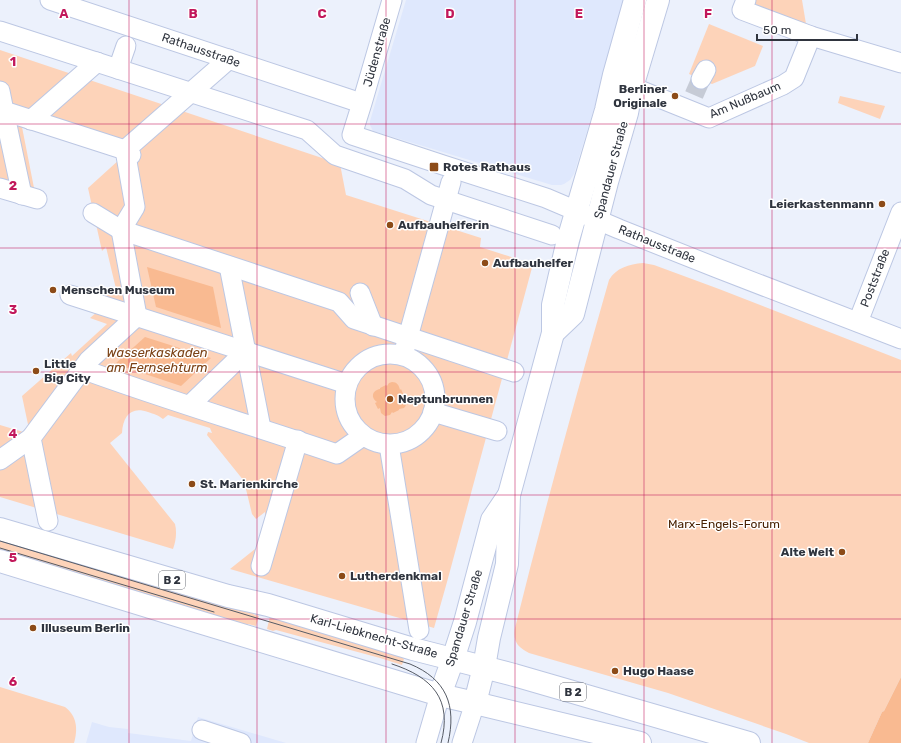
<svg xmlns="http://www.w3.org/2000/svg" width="901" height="743" viewBox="0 0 901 743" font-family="Rubik,sans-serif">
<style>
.built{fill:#dfe8fd}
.green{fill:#fdd3b9}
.water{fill:#f9ba91}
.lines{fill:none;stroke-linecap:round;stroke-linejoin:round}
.minor-tunnel{stroke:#c6cbd6;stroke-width:19;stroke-dasharray:19 10;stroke-linecap:butt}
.minor-casing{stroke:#bcc7e3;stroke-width:21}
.major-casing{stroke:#bcc7e3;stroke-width:24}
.minor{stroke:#fff;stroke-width:19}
.major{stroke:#fff;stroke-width:22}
.tram{stroke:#565b65;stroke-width:1}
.grid{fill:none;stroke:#c2185b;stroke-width:1;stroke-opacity:0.55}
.poi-dot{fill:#8c4b18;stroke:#fff;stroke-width:1.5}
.labels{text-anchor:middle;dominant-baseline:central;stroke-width:3;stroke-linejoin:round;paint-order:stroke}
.shield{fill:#fff;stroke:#6d7178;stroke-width:1}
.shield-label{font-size:11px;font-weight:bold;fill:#2f343e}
.street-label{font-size:12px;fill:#2f343e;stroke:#fff}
.poi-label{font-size:12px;font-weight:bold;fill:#2f343e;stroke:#fff;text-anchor:start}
.park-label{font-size:12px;fill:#482102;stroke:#fff}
.water-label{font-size:13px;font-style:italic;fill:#7b4216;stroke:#fff}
.grid-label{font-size:13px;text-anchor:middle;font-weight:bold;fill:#c2185b;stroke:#fff;stroke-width:3;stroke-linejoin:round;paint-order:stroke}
</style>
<rect width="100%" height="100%" fill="#ecf1fc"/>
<g class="built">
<polygon points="406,0 627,0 574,174 570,180 564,184 561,185 552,185 373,131 370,125 370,121"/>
<polygon points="198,717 286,743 86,743 92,722 109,727 128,729 128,733 191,741"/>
</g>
<g class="green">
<polygon points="753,0 802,0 807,30 750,7"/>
<polygon points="709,24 763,46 755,66 712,84 689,74"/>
<path d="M0,50L340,164L346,195L481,238L480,247L533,264L447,582L434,628L230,569L265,541V512L256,519L252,514L244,481L207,435L208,432L212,433L210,428L168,415L163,419C158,415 154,414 148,412C131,406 123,416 122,433L110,443L175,524C177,532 176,541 173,549L0,497V425L30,434L22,396L71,353L72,356L107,324L90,318L104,306L100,288L117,293L106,247L102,251L88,188L120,159L88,147L22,127L35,193L0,182Z"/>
<polygon points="840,96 885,106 880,119 838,103"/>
<path d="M643,263L654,265L719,289L901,360V677L884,711L882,712L868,743H809L786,734L668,693L529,653C517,647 513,641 515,628C544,511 576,396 609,280C616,268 629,264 643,263Z"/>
<polygon points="0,535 254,608 253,614 259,616 256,626 248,624 247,630 0,554"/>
<polygon points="271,612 402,657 404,659 402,665 380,658 276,630 273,631 267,629"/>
<path d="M0,687L65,707C77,716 78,729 74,743H0Z"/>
</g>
<g class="water">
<polygon points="147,267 213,287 221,328 156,307"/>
<polygon points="145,337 211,358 181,386 115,364"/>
<path d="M392,382C397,382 399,385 400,390L401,389L404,396H403C407,399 408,404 404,408L399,409V410L393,413L392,412L390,415L385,416L381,413L380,408L378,409L375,403L377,402C370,397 373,390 380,389V388L386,385L387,386L389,383Z"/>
<polygon points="901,677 901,743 868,743 882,712 884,711"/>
</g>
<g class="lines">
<polyline class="minor-tunnel" points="694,95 701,79"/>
<g class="minor-casing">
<g id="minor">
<polyline points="50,0 352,100"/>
<polyline points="392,0 362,103 352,135 443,165 546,198 619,229 717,268 901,339"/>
<polyline points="746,0 742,10 811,36 901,63"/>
<polyline points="0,31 307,130 335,155 405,179 431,195 552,235"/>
<polyline points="118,69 126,46"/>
<polyline points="701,79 706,70"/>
<polyline points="632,87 709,118 783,85 794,78 811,36"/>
<polyline points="0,91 4,111 125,150 131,155"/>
<polyline points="0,110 4,111 22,195"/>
<polyline points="31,120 97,62"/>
<polyline points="0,188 37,199"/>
<polyline points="93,213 121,230 339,302 354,319 514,372"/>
<polyline points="229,266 261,428"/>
<polyline points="360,293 373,326"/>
<polyline points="70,295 347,384"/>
<polyline points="858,322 901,212"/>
<polyline points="405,348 451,182"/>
<circle cx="390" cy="399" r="45"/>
<polyline points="88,361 137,316 121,230 135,207 125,150 229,59"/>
<path d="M82,369C166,400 252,425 337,454L363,436"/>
<polyline points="190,405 246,351"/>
<polyline points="433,412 497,431"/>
<polyline points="389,445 419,630"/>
<polyline points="0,460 31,438"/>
<polyline points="48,521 31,438 86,364"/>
<polyline points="261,566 298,440"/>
<polyline points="202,730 241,743"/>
<polyline points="426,743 440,695"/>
<polyline points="462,743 475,703"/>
</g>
</g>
<g class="major-casing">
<g id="major">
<polyline points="553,333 573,314 607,182 627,113 632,87 658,0"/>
<polyline points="0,529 228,596 268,605 413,649 514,675 749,743"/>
<polyline points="0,561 199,622 440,695 475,703 640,743"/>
<polyline points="440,695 453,659 465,622 492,520 509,495"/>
<polyline points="475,703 484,667 489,638 507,564 509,495 553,333 553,305 568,240 606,110 614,75 635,0"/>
</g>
</g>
<use href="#minor" class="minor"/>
<use href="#major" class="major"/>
<g class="tram">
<path d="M0,541L410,664C446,679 457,705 448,743"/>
<polyline points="0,548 214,612"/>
<path d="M392,664C432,677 453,699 441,743"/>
</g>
</g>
<path class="grid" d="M129,0V743M257,0V743M386,0V743M515,0V743M644,0V743M772,0V743M0,124H901M0,248H901M0,372H901M0,495H901M0,619H901"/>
<g class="poi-dot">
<circle cx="675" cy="96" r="4"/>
<rect x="429" y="162" width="10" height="10" rx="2"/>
<circle cx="882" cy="204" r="4"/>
<circle cx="390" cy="225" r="4"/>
<circle cx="485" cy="263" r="4"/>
<circle cx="53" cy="290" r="4"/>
<circle cx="36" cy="371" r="4"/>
<circle cx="390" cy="399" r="4"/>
<circle cx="192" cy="484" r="4"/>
<circle cx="842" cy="552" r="4"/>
<circle cx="342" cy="576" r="4"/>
<circle cx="33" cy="628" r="4"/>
<circle cx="615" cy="671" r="4"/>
</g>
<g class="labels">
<g class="shield">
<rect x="159" y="571" width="26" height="18" rx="3"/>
<rect x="560" y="683" width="26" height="18" rx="3"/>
</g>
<g class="shield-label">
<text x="172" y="580">B 2</text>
<text x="573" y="692">B 2</text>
</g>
<g class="street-label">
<text transform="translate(201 50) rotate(19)">Rathausstraße</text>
<text transform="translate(377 52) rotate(-74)">Jüdenstraße</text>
<text transform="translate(745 100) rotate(-23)">Am Nußbaum</text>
<text transform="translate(611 170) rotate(-75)">Spandauer Straße</text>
<text transform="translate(657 244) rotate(22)">Rathausstraße</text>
<text transform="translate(875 278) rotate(-69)">Poststraße</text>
<text transform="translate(464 618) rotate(-73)">Spandauer Straße</text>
<text transform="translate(374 636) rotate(16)">Karl-Liebknecht-Straße</text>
</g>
<g class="poi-label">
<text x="667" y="89" text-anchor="end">Berliner<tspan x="667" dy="14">Originale</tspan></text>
<text x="443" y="167">Rotes Rathaus</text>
<text x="874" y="204" text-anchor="end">Leierkastenmann</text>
<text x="398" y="225">Aufbauhelferin</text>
<text x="493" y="263">Aufbauhelfer</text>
<text x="61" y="290">Menschen Museum</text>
<text x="44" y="364">Little<tspan x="44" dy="14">Big City</tspan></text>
<text x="398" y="399">Neptunbrunnen</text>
<text x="200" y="484">St. Marienkirche</text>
<text x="834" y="552" text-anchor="end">Alte Welt</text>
<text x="350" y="576">Lutherdenkmal</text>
<text x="41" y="628">Illuseum Berlin</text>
<text x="623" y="671">Hugo Haase</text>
</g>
<g class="park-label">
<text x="724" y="524">Marx-Engels-Forum</text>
</g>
<g class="water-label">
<text x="157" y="352">Wasserkaskaden<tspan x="157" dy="15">am Fernsehturm</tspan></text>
</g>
</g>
<g class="grid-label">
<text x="64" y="18">A</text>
<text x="193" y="18">B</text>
<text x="322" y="18">C</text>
<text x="450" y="18">D</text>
<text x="579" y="18">E</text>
<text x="708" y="18">F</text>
<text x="13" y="66">1</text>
<text x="13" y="190">2</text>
<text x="13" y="314">3</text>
<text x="13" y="438">4</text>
<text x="13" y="562">5</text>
<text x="13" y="686">6</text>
</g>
<path d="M757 34v6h100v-6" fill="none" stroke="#2f343e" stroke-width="2"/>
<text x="763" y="34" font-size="12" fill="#2f343e" stroke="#ffffff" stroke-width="3" paint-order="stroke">50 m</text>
</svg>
